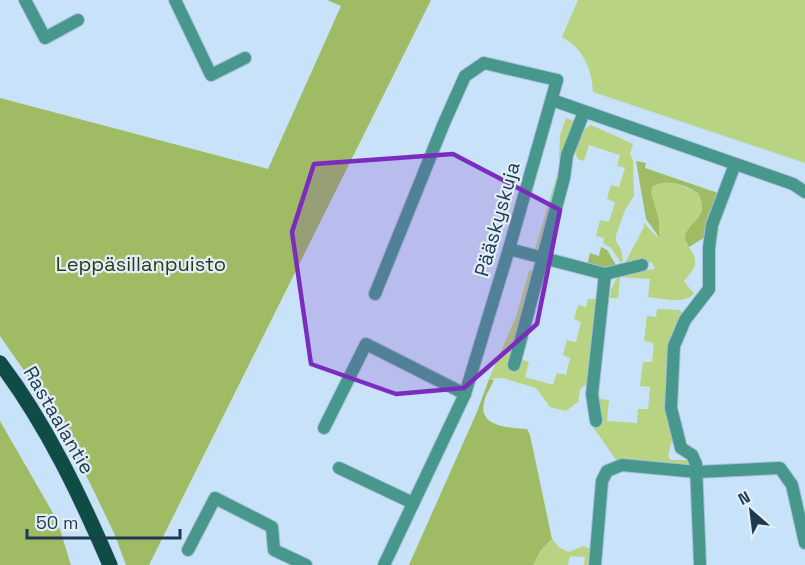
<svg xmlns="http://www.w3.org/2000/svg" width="805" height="565" viewBox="0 0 805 565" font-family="'Space Grotesk',sans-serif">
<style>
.green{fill:#b8d381}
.forest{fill:#9fbb64}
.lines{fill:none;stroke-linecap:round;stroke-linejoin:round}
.service-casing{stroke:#a6c0d7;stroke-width:14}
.minor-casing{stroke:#a6c0d7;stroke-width:14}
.primary-casing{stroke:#a6c0d7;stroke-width:16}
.service{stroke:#47978c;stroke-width:12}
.minor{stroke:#47978c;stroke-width:12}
.primary{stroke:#0f4c45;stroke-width:15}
.marked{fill:#7b2cbf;fill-opacity:0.2;stroke:#7b2cbf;stroke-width:4.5;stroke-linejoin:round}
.labels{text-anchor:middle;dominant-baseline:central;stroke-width:4.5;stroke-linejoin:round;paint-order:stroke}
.street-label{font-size:20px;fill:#1e3a50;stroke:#e1eef9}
.park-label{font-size:20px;fill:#2e3914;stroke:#e1eef9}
</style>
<rect width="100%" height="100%" fill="#c8e2f9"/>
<g class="green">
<path d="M578,0H805V163L593,92C592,68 583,49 562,37Z"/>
<polygon points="566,118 573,121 575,124 541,250 537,251 535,249 559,168 560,135"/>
<path d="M591,125L633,144L630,154L633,160L634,196L625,210L616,235V241L621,250L623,260L621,263L611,248L603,243L604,238L596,236L600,220L609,222L615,202L607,199L611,185L619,187L625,168L617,166L620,155L589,145L584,161L578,159C571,147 578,131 591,125Z"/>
<path d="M661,182H673L698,193L702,206L700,216L694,222L686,244C700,260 697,266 684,281L694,294C682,305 663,298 648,297L650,279L620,277L618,298H610L611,290L618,276L631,272L655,269L652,262L626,266L625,263L644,227V223L658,238L651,192L653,186Z"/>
<polygon points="531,270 534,273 510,356 529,362 525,377 553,385 557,373 566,375 570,358 563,355 567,340 576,342 581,322 574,319 578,305 586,307 588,299 597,299 588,383 580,389 578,402 566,411 550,407 536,388 503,378 489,379 516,317 529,271"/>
<polygon points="657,309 680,310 683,315 672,341 672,440 668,456 671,460 688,460 693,468 671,465 667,463 617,461 593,427 602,423 598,411 600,399 609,400 607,421 637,423 638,409 648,409 650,387 640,386 643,362 652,362 654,343 644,341 647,316 656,317"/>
<polygon points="552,539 560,548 569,552 583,546 591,549 593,565 584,565 585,557 570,556 568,565 533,565 541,550"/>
</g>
<g class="forest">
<polygon points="327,0 431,0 149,565 126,565 114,533 90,483 46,402 0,336 0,98 268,169 341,6"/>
<path d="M636,161L646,163L645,168L718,193L705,237L689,247C676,230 701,223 702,208C702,203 700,198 698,193C684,185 669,178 653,186L651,192L659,221V237L646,219Z"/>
<polygon points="601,247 607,250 616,265 607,270 587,265 590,253 599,256"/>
<path d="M489,379L494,380C491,387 485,395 484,403C478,427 511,428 527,429L530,435L552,539L541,550L533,565H409L477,412Z"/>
<polygon points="0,421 57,520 71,565 0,565"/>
</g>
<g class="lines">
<g class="service-casing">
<g id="service">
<polyline points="25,0 45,38 78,20"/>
<polyline points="175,0 211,75 245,58"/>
<polyline points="552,100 793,184 805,192"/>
<polyline points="509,249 605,274 642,265"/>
<polyline points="375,294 444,123 465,76 484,63 557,80"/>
<polyline points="514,365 564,178 567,155 584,112"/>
<polyline points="596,421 592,394 605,274"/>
<polyline points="324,428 366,344 465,394"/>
<polyline points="339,468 413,503"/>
<polyline points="188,550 215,498 272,527 274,550 306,565"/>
<polyline points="595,565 602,481 607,471 622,465 697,472 780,468 792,485 805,543"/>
<polyline points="700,565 696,464 692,455 681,448 671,408 674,346 685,320 709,289 709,248 712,225 735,164"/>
</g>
</g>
<g class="minor-casing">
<polyline id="minor" points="384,565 465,394 509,249 557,80"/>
</g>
<g class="primary-casing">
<path id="primary" d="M0,363C46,424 80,495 110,565"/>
</g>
<use href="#service" class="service"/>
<use href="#minor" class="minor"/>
<use href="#primary" class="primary"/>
</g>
<path class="marked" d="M453,154L560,210L537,324L464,388L396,394L311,364L292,232L314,164Z"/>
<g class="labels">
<g class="street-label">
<text transform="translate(497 219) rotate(-74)">Pääskyskuja</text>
<text transform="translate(59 420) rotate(60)">Rastaalantie</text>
</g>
<g class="park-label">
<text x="141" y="264">Leppäsillanpuisto</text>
</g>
</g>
<g transform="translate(751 511) rotate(332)" stroke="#e1eef9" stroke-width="4.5" paint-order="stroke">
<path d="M0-4.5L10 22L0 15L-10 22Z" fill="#1e3a50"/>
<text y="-9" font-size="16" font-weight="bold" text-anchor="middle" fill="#1e3a50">N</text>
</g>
<path d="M27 529v9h153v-9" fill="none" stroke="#1e3a50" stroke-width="3"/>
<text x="36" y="529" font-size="18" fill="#1e3a50" stroke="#e1eef9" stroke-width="4.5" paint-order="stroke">50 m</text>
</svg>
